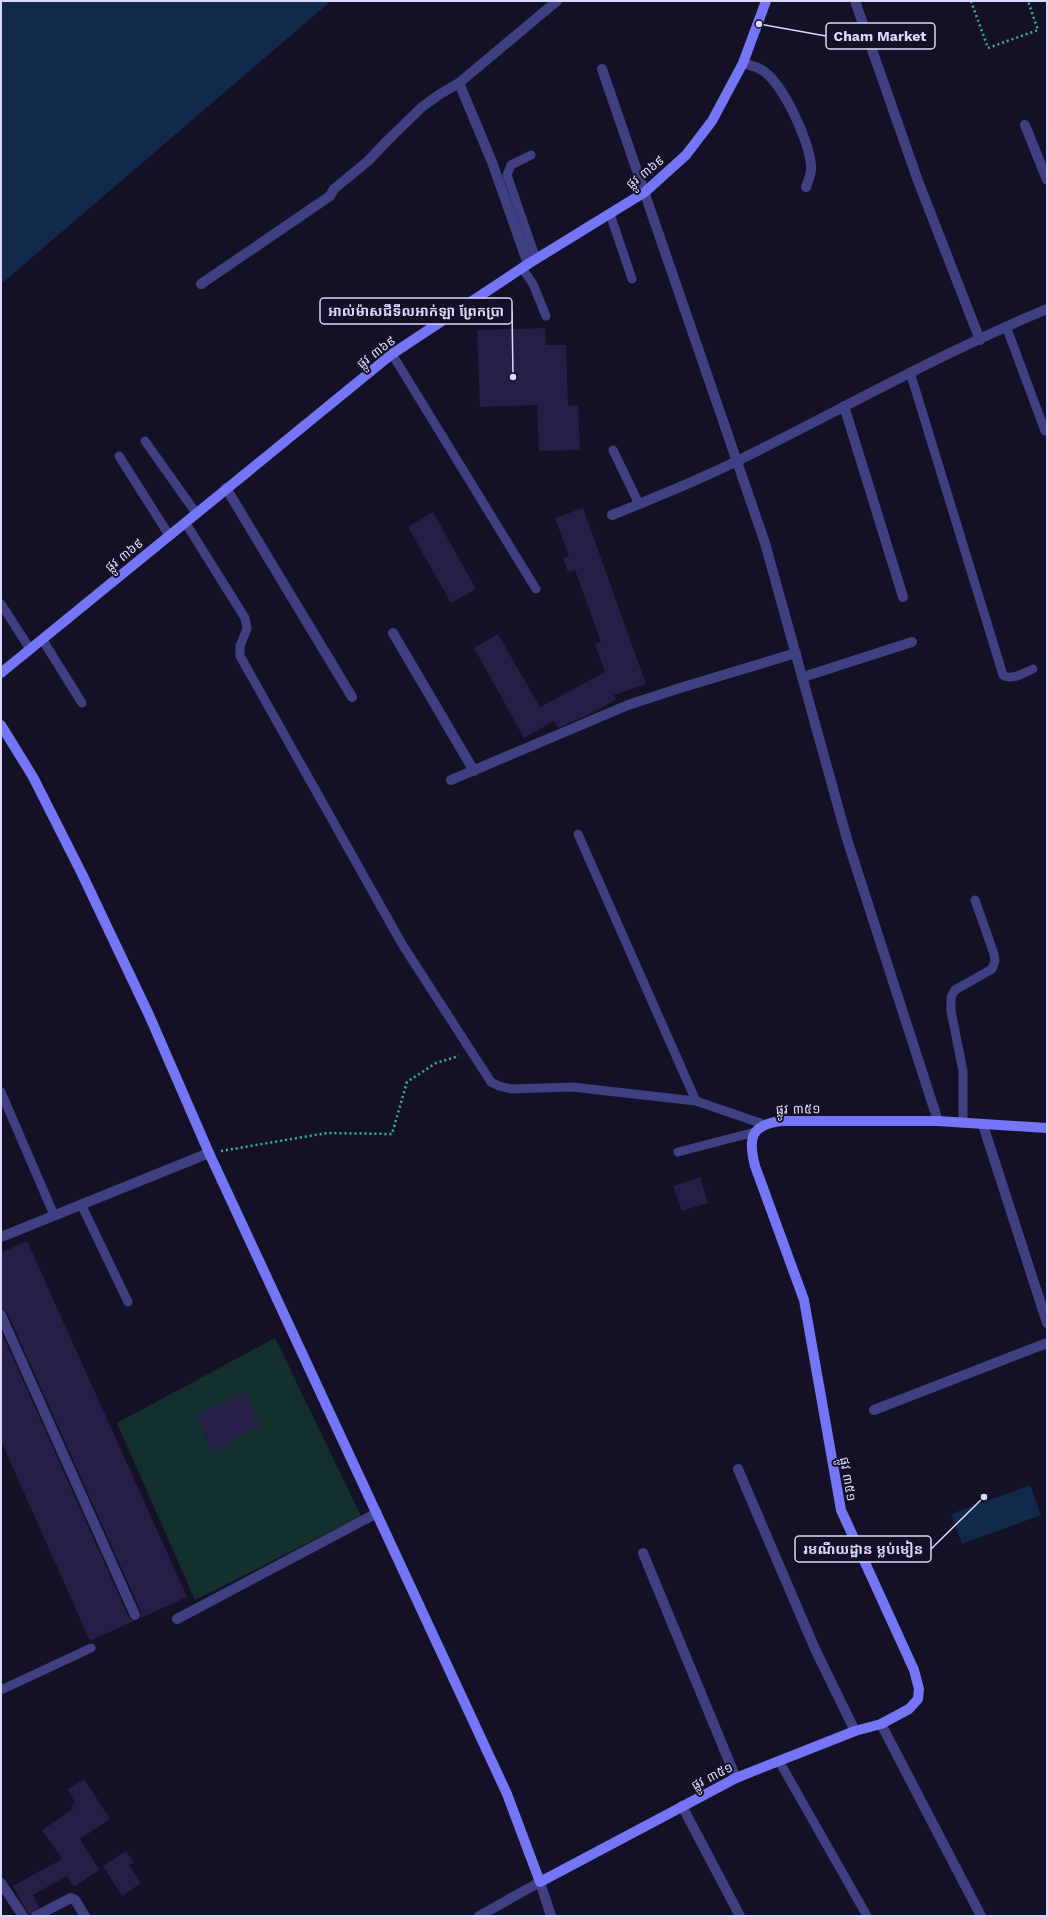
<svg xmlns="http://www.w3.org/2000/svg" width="1048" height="1917" viewBox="0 0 1048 1917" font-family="'Work Sans','Noto Sans Khmer',sans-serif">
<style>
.green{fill:#14302e}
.water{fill:#11294a}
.building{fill:#251e46}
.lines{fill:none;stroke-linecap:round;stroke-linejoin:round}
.path{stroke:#37b2a7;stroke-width:2.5;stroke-dasharray:2 3;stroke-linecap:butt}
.lane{stroke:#3f3f82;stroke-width:9}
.street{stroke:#3f3f82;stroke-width:10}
.secondary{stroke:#7576f7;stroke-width:10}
.labels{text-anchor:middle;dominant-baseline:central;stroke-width:4;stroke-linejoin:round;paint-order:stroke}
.street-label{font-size:13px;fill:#dbd8fd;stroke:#141126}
.leader{fill:none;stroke:#dbd8fd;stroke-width:1.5}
.callout-dot{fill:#dbd8fd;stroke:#141126;stroke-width:1.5}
.callout{fill:#141126;stroke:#dbd8fd;stroke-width:1.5}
.callout-label{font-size:14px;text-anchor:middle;font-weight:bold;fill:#dbd8fd}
</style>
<rect width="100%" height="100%" fill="#141126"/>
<polygon class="green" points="275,1338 361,1516 195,1600 117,1423"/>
<g class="water">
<polygon points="1,1 331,1 1,284"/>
<polygon points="1030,1485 1041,1515 962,1544 951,1514"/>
</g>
<g class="building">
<polygon points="545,328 546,345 566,345 568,406 578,405 580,450 539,451 537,405 480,407 477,330"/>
<polygon points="583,508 646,684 614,695 616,700 588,715 558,728 554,721 524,738 474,648 498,634 540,707 605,672 595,644 601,642 575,570 568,572 563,558 569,556 555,518"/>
<polygon points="433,512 476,589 451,603 408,527"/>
<polygon points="700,1177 708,1203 682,1211 673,1186"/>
<polygon points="27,1241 187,1597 141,1618 141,1612 7,1312 1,1309 1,1253"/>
<polygon points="1,1331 129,1618 134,1621 90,1641 1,1441"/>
<polygon points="245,1392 260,1426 232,1439 233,1442 212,1452 196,1415"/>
<polygon points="84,1779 110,1819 80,1839 99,1870 74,1887 67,1876 33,1895 39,1907 29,1915 13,1886 62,1859 42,1830 73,1809 71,1806 75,1803 68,1789"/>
<polygon points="126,1851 134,1863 129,1865 141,1883 122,1896 103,1866"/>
</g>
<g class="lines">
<g class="path">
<polyline points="971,1 988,48 1038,30 1028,1"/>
<polyline points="221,1151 327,1133 392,1134 407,1082 436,1063 459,1056"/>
</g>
<g class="lane">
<polyline points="531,155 511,165 507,175 536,259"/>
<polyline points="610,214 632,279"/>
<polyline points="522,268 533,284 546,316"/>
<polyline points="1006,326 1045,431"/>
<polyline points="392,354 536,589"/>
<path d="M910,372L1003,675C1011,681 1024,673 1033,669"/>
<polyline points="145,441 196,513"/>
<polyline points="613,450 639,504"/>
<polyline points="119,456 169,535"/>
<polyline points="185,522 245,618 247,629 240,646 240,656 402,944 491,1082 499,1086 511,1089 572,1087 696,1101 763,1124"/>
<polyline points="1,604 30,649"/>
<polyline points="42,639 82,703"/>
<polyline points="578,834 696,1101"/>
<polyline points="1,1092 54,1215"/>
<polyline points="963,1123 963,1071 951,1011 951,997 955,990 992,969 995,961 994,954 975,900"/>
<polyline points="678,1152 755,1132"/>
<polyline points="81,1204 128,1302"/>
<polyline points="1,1690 91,1648"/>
<polyline points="779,1761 867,1916"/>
</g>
<g class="street">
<polyline points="855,1 918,181 980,340"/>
<path d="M743,63C748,65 755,66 760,69C782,80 810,142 811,166C812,173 808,181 806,187"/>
<polyline points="602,69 765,543 847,839 938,1121"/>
<polyline points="459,83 492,162 528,264"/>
<polyline points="1025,125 1047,180"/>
<polyline points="201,284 330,196 334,189 368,161 388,140 422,107 440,94 459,83 557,1"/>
<polyline points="844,406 903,597"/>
<polyline points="226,488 352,697"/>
<path d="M612,515C654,498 697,481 737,461C841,410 941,353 1047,309"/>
<polyline points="393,633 474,771"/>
<polyline points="803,677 912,642"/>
<polyline points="451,780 628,705 680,688 796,653"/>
<polyline points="983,1125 1047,1323"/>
<polyline points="1,1237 209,1153"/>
<polyline points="1,1315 135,1615"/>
<polyline points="874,1410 1047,1343"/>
<polyline points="738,1469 815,1649 855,1731"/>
<polyline points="643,1553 736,1778"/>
<polyline points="177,1619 377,1513"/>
<polyline points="881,1724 981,1916"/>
<polyline points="682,1806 740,1916"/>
<polyline points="1,1883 23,1916"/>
<polyline points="36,1916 71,1898 75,1900 85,1916"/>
<polyline points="479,1916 540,1882 551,1916"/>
</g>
<g class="secondary">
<polyline points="1,673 392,354 528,264 645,192 686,155 712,121 743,63 766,1"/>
<path d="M1,725L33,777L82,874L149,1015L209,1153L507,1794L540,1882L736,1778L855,1731L881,1724L909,1709L918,1699L919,1689L914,1670L841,1510L804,1300L755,1166C748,1139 750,1125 781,1121H938L1047,1128"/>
</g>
</g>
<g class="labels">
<g class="street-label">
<text transform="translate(645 172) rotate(-39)">ផ្លូវ ៣៦៩</text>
<text transform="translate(376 352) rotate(-37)">ផ្លូវ ៣៦៩</text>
<text transform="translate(124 555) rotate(-39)">ផ្លូវ ៣៦៩</text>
<text transform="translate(798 1109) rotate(-1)">ផ្លូវ ៣៥១</text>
<text transform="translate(848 1479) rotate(80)">ផ្លូវ ៣៥១</text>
<text transform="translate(712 1776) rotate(-27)">ផ្លូវ ៣៥១</text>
</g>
</g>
<path class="leader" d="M759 24L826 36M513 377L512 311M984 1497L931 1549"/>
<g class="callout-dot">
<circle cx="759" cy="24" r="4"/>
<circle cx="513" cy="377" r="4"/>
<circle cx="984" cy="1497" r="4"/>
</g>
<g class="callout">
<rect x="826" y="23" width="109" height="26" rx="4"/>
<rect x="320" y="298" width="192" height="26" rx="4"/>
<rect x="795" y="1536" width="136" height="26" rx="4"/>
</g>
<g class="callout-label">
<text x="880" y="41">Cham Market</text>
<text x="416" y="316">អាល់ម៉ាសជីទីលអាក់ឡា ព្រែកប្រា</text>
<text x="863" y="1554">រមណីយដ្ឋាន ម្លប់មៀន</text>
</g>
<rect width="1048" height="1917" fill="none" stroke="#dbd8fd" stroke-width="4"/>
</svg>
